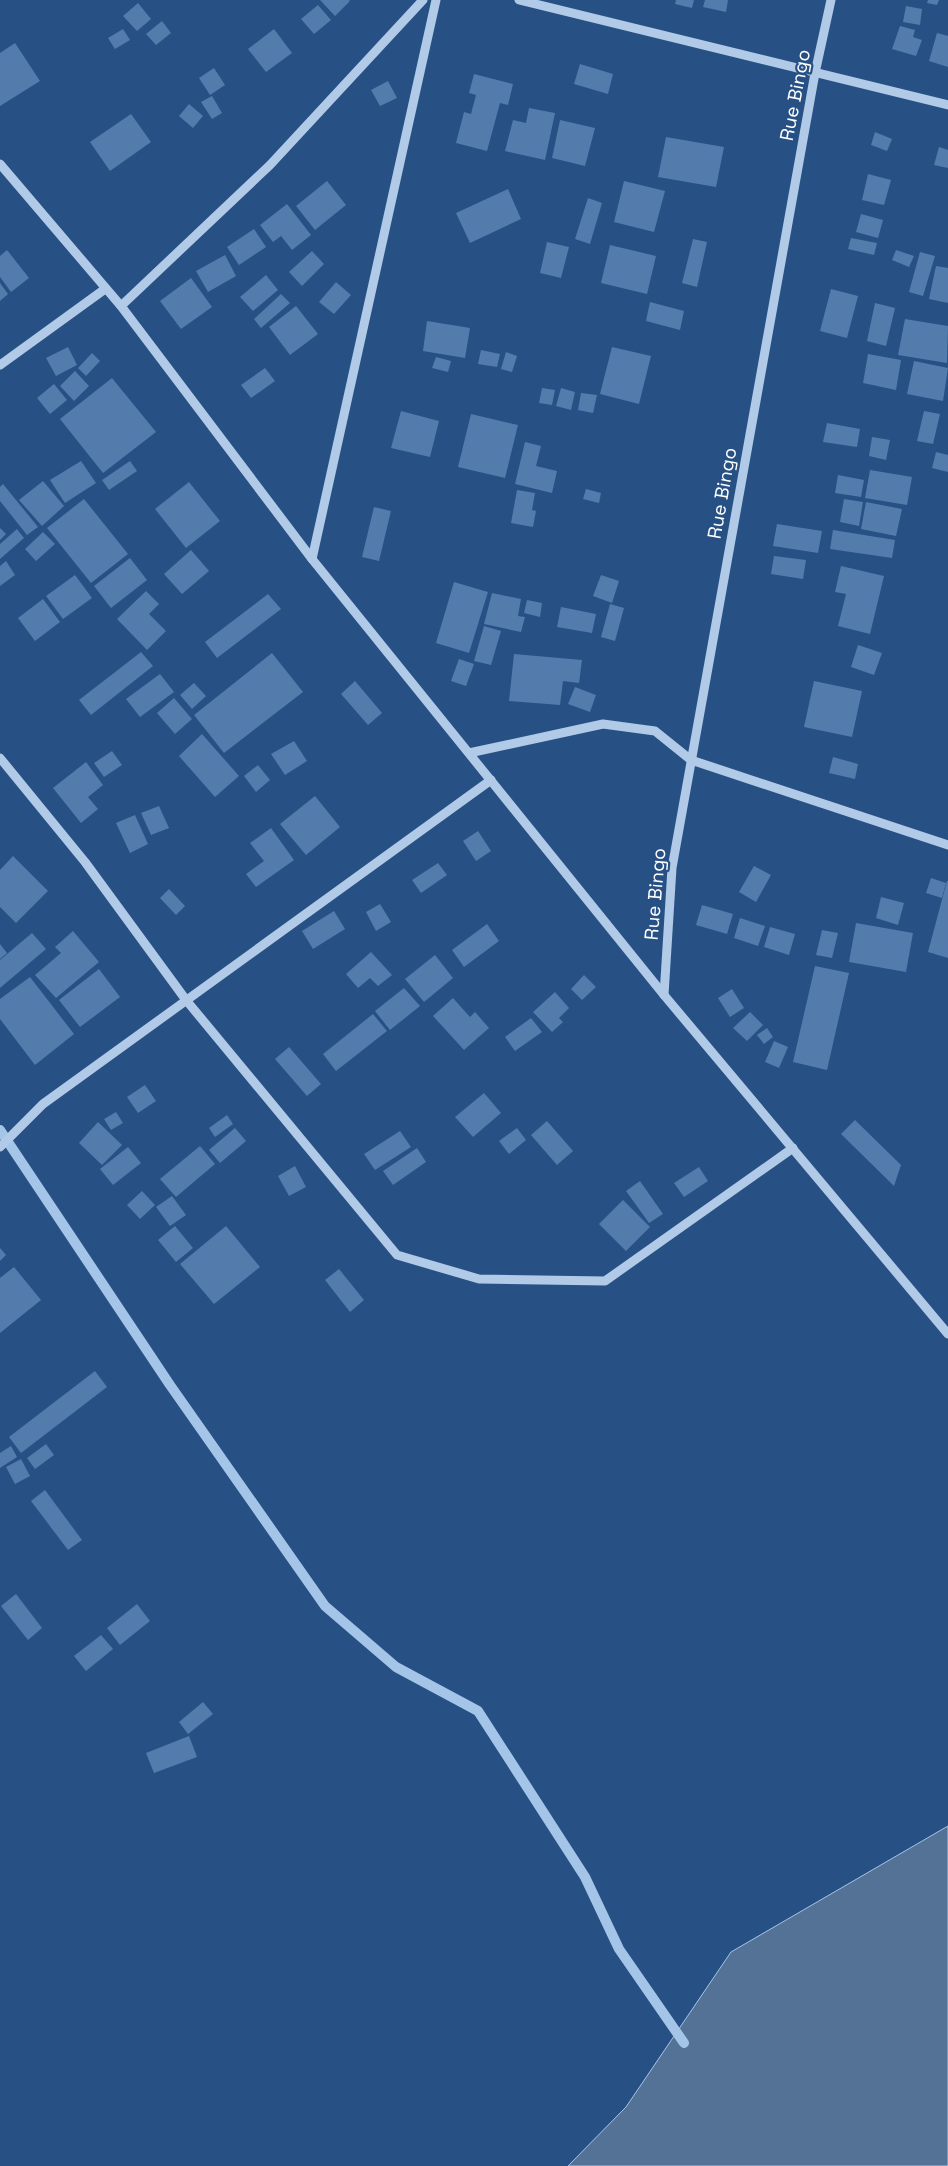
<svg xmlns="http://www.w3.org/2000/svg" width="948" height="2166" viewBox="0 0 948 2166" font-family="'Space Grotesk',sans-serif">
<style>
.water{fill:#547296;stroke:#a5c5e8}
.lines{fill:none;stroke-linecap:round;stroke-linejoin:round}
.stream{stroke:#a5c5e8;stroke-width:10}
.building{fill:#537cad}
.minor{stroke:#b0cae7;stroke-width:9}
.labels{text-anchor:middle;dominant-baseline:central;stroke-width:4.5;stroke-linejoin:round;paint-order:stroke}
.street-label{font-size:19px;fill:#fff;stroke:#275084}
</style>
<rect width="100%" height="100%" fill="#275084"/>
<polygon class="water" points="948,1826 948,2166 568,2166 626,2107 731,1952"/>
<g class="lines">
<polyline class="stream" points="0,1130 170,1385 325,1606 396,1667 478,1711 585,1877 619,1949 684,2043"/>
</g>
<g class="building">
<polygon points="320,0 349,0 350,1 335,16"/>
<polygon points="676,0 694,0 692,8 675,4"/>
<polygon points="705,0 728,0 726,12 703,7"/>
<polygon points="928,0 939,0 937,5 927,3"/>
<polygon points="138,3 151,19 137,31 123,16"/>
<polygon points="318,5 331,20 314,34 301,19"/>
<polygon points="906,6 922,9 920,25 903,22"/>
<polygon points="162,21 171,33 156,45 146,34"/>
<polygon points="900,26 915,30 913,37 922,40 916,56 892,49"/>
<polygon points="123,29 130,40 115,49 108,38"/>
<polygon points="274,29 292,53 266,72 248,49"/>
<polygon points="937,33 948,36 948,67 929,61"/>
<polygon points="15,43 40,81 0,106 0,53"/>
<polygon points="580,64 613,74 608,94 574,84"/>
<polygon points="214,68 225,85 210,95 199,78"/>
<polygon points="474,74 513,84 508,105 500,103 487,151 456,143 464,112 471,114 476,95 469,93"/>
<polygon points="388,81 397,98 380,106 371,90"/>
<polygon points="212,96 222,113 212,119 201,102"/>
<polygon points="189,104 203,116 193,128 179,116"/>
<polygon points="529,108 555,113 545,160 505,151 513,120 526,123"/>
<polygon points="131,114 151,142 110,171 90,142"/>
<polygon points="560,120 595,128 585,166 552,158"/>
<polygon points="875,132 892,139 887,151 871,145"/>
<polygon points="666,137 724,147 716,187 658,177"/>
<polygon points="939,147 948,150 948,168 934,165"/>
<polygon points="868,174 891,180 884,205 862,200"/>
<polygon points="327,181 346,205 315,230 296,206"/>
<polygon points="624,181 665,191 654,232 614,222"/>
<polygon points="508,189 521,219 470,243 456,213"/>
<polygon points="588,198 602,203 590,244 575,239"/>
<polygon points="287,204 311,235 292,250 281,236 273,242 260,225"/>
<polygon points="861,214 883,220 878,238 856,232"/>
<polygon points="254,229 266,247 239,265 227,247"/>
<polygon points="851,238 877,243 874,255 848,249"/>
<polygon points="693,239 707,242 697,287 682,283"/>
<polygon points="547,242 569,247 561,278 540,273"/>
<polygon points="610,245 656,256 647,294 601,283"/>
<polygon points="7,250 29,278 11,292 0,277 0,256"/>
<polygon points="896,250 914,256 909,267 892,260"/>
<polygon points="312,251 324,264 302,286 289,272"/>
<polygon points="920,252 935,256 923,296 909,292"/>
<polygon points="225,255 236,276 208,292 196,271"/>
<polygon points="936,266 948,268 948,303 929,299"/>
<polygon points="266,275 278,290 253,311 240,297"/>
<polygon points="191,278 212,307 181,329 160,301"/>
<polygon points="336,282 351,295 334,314 319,302"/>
<polygon points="0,283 8,294 0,301"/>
<polygon points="831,289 858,296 847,338 820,331"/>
<polygon points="281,294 290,303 261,328 254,319"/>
<polygon points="650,302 684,311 680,330 646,321"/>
<polygon points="875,303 895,308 886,346 867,341"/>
<polygon points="296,306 318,334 290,355 269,327"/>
<polygon points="905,319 948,326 947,363 898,355"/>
<polygon points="427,321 470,328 465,358 423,351"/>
<polygon points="68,347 77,365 56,376 46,358"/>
<polygon points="612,347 651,356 639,404 600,394"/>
<polygon points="481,350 500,354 497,367 478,364"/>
<polygon points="506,352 517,356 512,372 501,369"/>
<polygon points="92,353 100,361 86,376 78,368"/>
<polygon points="868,354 901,360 896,390 863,383"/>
<polygon points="436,357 451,361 448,372 432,368"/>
<polygon points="914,361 948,368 943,401 907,394"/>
<polygon points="265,368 275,381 251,398 241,385"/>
<polygon points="75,371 89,386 74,401 60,386"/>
<polygon points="112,378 156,432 103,473 60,419"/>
<polygon points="54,384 67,400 50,414 37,398"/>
<polygon points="542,388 555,390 552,405 539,403"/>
<polygon points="561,388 575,392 571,410 556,406"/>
<polygon points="581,393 597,395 593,413 578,410"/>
<polygon points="401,411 439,421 430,457 391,448"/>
<polygon points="924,411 940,414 933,444 917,441"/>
<polygon points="471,414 518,425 505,478 458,467"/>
<polygon points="827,423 860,429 857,447 823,442"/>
<polygon points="872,437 890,440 886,460 869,456"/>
<polygon points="525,442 541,446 536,466 557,471 552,493 515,484"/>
<polygon points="936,452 948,455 948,472 932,468"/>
<polygon points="81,461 96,483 65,503 50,480"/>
<polygon points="130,461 137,471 109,490 102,480"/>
<polygon points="870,470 912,477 907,505 865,498"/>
<polygon points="838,475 864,480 861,497 835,493"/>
<polygon points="43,481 64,506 42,526 19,500"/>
<polygon points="189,482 220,521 186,548 155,509"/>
<polygon points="3,484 38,527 27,535 0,501 0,487"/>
<polygon points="586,489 601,493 599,503 583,499"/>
<polygon points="517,490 535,493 532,510 536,511 533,527 511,523"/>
<polygon points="84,499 128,554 91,583 47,528"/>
<polygon points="844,499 863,502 859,526 840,522"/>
<polygon points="866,502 902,509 896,536 861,529"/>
<polygon points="374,507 391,511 379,561 362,557"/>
<polygon points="777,524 822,531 818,553 773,546"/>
<polygon points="0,528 6,534 0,540"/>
<polygon points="17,529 24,538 0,559 0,544"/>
<polygon points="833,530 895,540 892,558 830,549"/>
<polygon points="43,532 55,544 36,561 25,549"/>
<polygon points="191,550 209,571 182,594 164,574"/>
<polygon points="774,556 806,560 803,579 771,574"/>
<polygon points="130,558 147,580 111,608 94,586"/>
<polygon points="6,561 15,575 0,586 0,566"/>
<polygon points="841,566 884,576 870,634 838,626 846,594 835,592"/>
<polygon points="75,575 92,598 63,619 46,596"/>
<polygon points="601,575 619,581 612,603 593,596"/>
<polygon points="454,582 488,592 469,653 436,643"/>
<polygon points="146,591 159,604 149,614 166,631 147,650 117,619"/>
<polygon points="492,593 521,599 518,616 525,617 521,632 484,624"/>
<polygon points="268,594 281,609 217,658 205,642"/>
<polygon points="43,599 60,622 35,641 18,618"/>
<polygon points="527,600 542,603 540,617 524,613"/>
<polygon points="610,604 624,608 615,641 601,637"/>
<polygon points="561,607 596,614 592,633 557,627"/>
<polygon points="484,626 501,631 491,665 474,661"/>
<polygon points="858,645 882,653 874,675 851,667"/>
<polygon points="141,652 153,666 91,715 79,700"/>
<polygon points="272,653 303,692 224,753 194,715"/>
<polygon points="514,654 582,660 579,683 563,681 560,705 509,701"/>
<polygon points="459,659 474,664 466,686 451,681"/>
<polygon points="160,674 174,692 140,717 126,699"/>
<polygon points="355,681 382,713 368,725 341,694"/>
<polygon points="814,681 862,691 852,737 804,727"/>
<polygon points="194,683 206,696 192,709 180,695"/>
<polygon points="575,687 596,695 590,712 568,704"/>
<polygon points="174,698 192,719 175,734 157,713"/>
<polygon points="202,734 239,776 215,797 179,756"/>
<polygon points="294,741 307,761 285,775 271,754"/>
<polygon points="112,751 122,765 104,777 94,763"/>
<polygon points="833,757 858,764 855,779 829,773"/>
<polygon points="86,762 103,785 88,797 98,809 81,823 53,788"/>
<polygon points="258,765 270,780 256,792 244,776"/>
<polygon points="315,796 340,827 306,855 280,824"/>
<polygon points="159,806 169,828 151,835 141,813"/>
<polygon points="135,815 148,844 130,853 116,823"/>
<polygon points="271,828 294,860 256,887 246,874 264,861 250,843"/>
<polygon points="478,831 491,851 476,861 463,841"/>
<polygon points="13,856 48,891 16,923 0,907 0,870"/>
<polygon points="438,863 447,875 421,893 412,880"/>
<polygon points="754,866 771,875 756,902 739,892"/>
<polygon points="931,878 946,883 942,898 926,893"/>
<polygon points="947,881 948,881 948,958 928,952"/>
<polygon points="169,889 185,906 176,915 160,898"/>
<polygon points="881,897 904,903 898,925 876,918"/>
<polygon points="380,904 391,922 376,931 366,912"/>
<polygon points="702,905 733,914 727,934 696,925"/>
<polygon points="334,911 345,929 313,949 302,931"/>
<polygon points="740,918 765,926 758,946 734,938"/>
<polygon points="856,923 913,933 906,972 849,962"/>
<polygon points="487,924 499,941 464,967 452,950"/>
<polygon points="770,927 795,934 789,955 764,947"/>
<polygon points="822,930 838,933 832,958 816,955"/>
<polygon points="73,931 99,962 56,998 35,975 61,953 55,947"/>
<polygon points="32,933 46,949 0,988 0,960"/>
<polygon points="0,944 7,953 0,959"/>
<polygon points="371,952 392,975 378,986 370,978 358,988 346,974"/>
<polygon points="435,955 453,978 424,1002 405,979"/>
<polygon points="815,966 849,973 827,1070 793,1062"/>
<polygon points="99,969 120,997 80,1027 59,1000"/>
<polygon points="584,975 596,987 582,1000 571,989"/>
<polygon points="30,977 74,1034 35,1065 0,1019 0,999"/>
<polygon points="404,988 420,1006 390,1030 375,1011"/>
<polygon points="732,989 744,1008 730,1017 718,998"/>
<polygon points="555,992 569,1008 559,1018 563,1022 552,1032 533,1012"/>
<polygon points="453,998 470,1017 475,1012 489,1028 464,1050 433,1016"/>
<polygon points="750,1012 763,1025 747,1041 733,1028"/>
<polygon points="373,1014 387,1031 336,1071 323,1054"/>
<polygon points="531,1018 542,1032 515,1051 505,1037"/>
<polygon points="767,1028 773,1037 764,1044 757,1035"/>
<polygon points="774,1041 788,1047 779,1068 765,1062"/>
<polygon points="289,1047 321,1084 307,1096 275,1059"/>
<polygon points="145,1085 156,1101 138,1113 127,1097"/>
<polygon points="484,1093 501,1113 473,1137 455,1117"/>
<polygon points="116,1112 123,1123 111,1130 104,1119"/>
<polygon points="227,1115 233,1124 215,1137 209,1128"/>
<polygon points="855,1120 901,1165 894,1186 841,1134"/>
<polygon points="547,1121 573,1151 557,1165 531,1135"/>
<polygon points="98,1122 122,1145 102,1165 79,1143"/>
<polygon points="235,1128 246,1141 220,1163 209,1150"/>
<polygon points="517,1128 526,1140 509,1154 499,1141"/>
<polygon points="400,1131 411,1147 375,1170 364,1154"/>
<polygon points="200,1146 215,1164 176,1197 160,1179"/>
<polygon points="128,1147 141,1163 113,1185 100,1169"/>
<polygon points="417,1148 426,1162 393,1185 383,1171"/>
<polygon points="295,1166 306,1187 289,1196 278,1176"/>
<polygon points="699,1167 708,1181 684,1197 674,1183"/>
<polygon points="640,1181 663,1214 649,1223 626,1191"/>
<polygon points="142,1191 155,1205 140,1219 127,1205"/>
<polygon points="172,1196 186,1215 170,1226 156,1207"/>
<polygon points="623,1200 650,1227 626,1251 599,1224"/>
<polygon points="175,1226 193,1248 176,1262 158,1240"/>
<polygon points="226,1226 260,1267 214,1304 180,1264"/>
<polygon points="0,1248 6,1255 0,1261"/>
<polygon points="14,1267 41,1300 0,1333 0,1278"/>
<polygon points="339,1269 364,1300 350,1312 325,1280"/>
<polygon points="95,1371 107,1387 21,1453 9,1437"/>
<polygon points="46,1444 54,1455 35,1469 27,1458"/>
<polygon points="11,1446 17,1457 0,1468 0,1453"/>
<polygon points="21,1459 30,1476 15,1484 6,1467"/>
<polygon points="45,1490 82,1540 68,1550 31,1501"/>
<polygon points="16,1594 42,1628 28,1640 1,1606"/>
<polygon points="137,1604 150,1621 120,1645 107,1628"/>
<polygon points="101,1635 113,1649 86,1671 74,1656"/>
<polygon points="203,1702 213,1714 188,1734 179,1722"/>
<polygon points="189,1736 197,1757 154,1773 146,1753"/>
</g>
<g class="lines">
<g class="minor">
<polyline points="519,0 948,105"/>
<polyline points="0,164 121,306 312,559 664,995 948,1334"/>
<polyline points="121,306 270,165 423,0"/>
<polyline points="0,365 105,289"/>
<polyline points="312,559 436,0"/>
<polyline points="469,753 603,724 655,731 691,760 948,845"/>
<polyline points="0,758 85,862 186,1000 397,1255 479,1279 605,1281 793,1148"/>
<polyline points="664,995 672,868 815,73 831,0"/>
<polyline points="0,1147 43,1104 491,780"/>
</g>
</g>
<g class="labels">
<g class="street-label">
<text transform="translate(795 95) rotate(-79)">Rue Bingo</text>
<text transform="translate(722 493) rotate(-80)">Rue Bingo</text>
<text transform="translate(655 894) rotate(-85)">Rue Bingo</text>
</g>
</g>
</svg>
